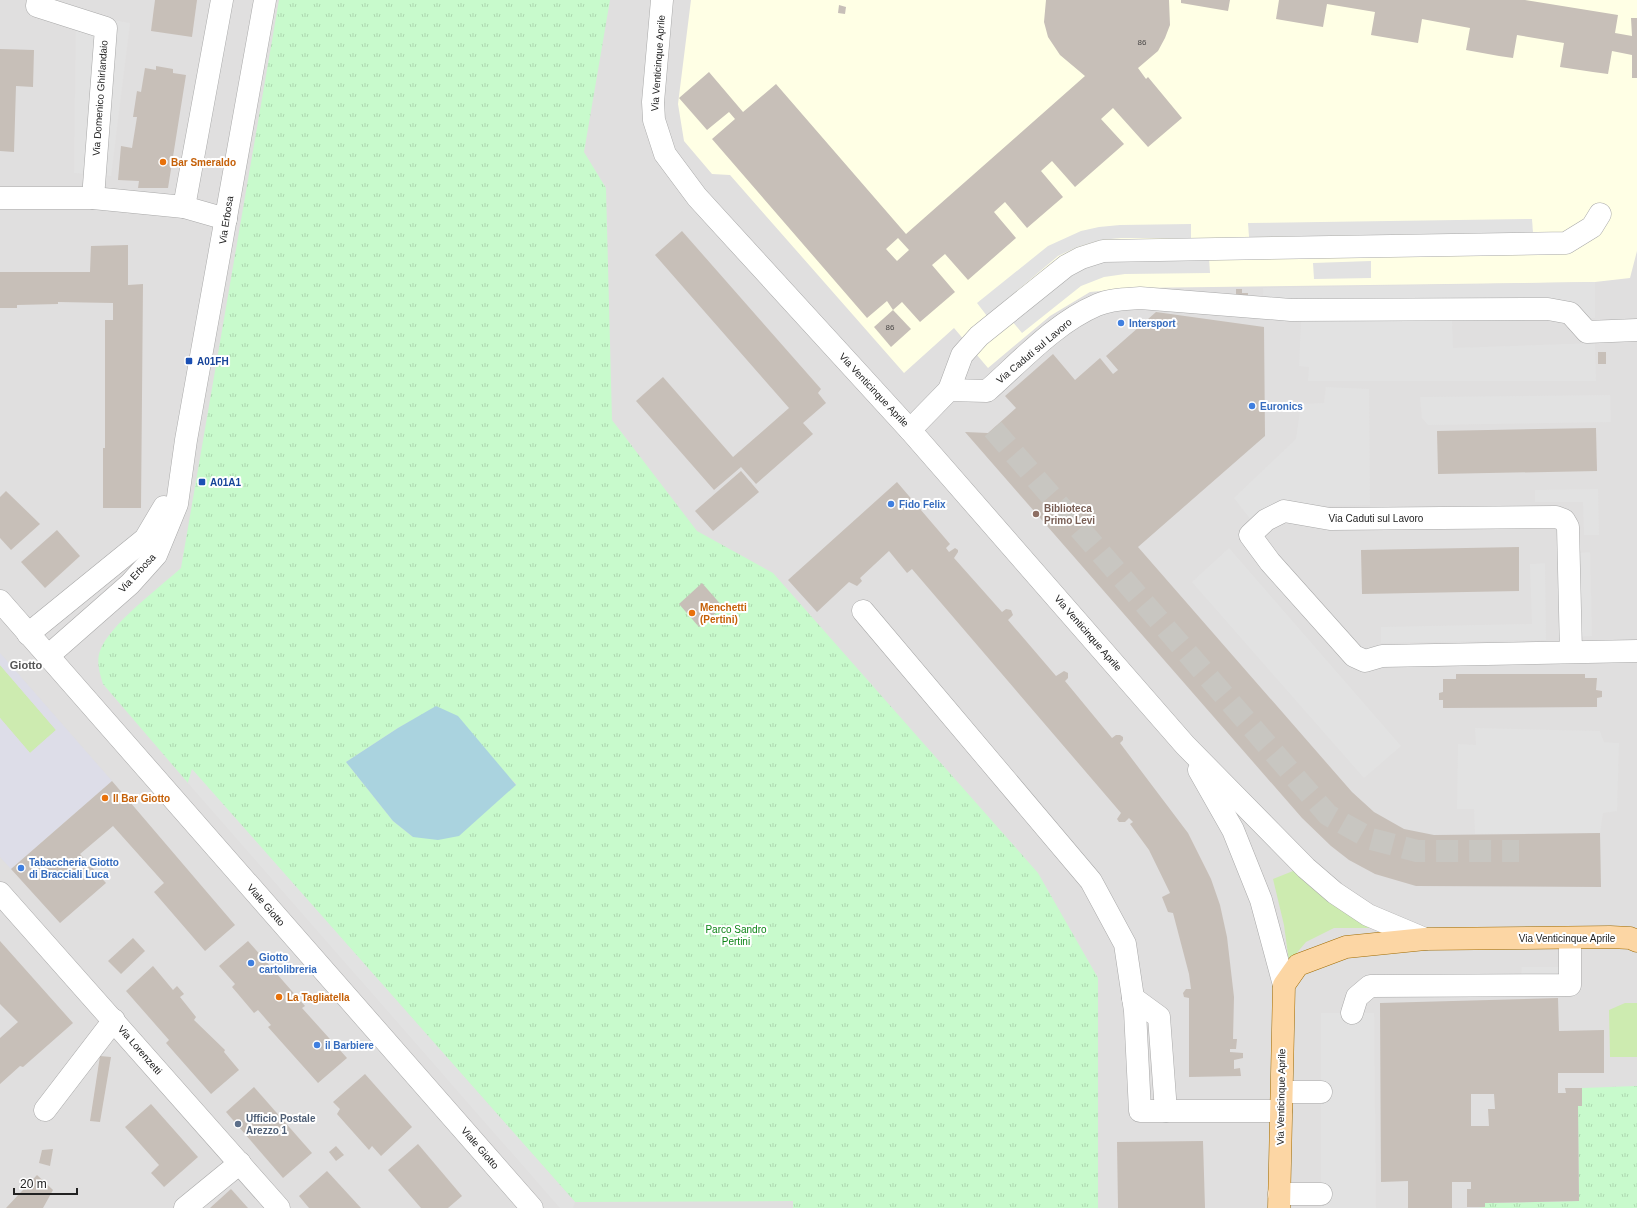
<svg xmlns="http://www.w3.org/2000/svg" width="1637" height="1208" viewBox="0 0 1637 1208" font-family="Arial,sans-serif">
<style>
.residential{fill:#e0dfdf}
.education{fill:#ffffe5}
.grass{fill:#cdebb0}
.park{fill:url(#park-tufts);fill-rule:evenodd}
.parking{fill:#e2e2e2}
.plaza{fill:#dddde8}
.water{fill:#aad3df}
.building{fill:#c7bfb8;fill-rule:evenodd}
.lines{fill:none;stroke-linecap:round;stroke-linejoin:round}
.minor-tunnel{stroke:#c8c6c1;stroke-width:22;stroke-dasharray:22 11;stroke-linecap:butt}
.minor-casing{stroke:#a9a9a9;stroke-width:23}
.major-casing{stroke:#a06b00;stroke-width:23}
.minor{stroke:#fff;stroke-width:22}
.major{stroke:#fcd6a4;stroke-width:22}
.food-dot{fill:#e8710a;stroke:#fff;stroke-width:1.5}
.shop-dot{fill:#3f7fe0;stroke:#fff;stroke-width:1.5}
.transit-dot{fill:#1a4fb4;stroke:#fff;stroke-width:1.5}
.education-dot{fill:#8d6e63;stroke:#fff;stroke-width:1.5}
.service-dot{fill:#5c6f8a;stroke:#fff;stroke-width:1.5}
.labels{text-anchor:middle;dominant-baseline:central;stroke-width:4;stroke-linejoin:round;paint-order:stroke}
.number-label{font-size:8px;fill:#4b4948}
.street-label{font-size:10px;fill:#222;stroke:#fff}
.food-label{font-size:10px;font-weight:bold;fill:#c56008;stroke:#fff;text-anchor:start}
.shop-label{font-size:10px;font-weight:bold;fill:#366cbe;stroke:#fff;text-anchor:start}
.transit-label{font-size:10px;font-weight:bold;fill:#164399;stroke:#fff;text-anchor:start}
.education-label{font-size:10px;font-weight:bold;fill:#785e54;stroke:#fff;text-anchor:start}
.park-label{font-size:10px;fill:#0c8416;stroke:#fff}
.service-label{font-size:10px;font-weight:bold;fill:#4e5e75;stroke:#fff;text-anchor:start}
.neighbourhood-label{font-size:11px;font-weight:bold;fill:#555;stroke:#fff}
</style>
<defs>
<pattern id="park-tufts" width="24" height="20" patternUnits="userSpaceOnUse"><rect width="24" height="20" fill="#c8facc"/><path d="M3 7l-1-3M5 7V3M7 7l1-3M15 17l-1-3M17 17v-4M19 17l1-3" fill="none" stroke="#acd6af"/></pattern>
</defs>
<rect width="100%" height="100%" fill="#f2efe9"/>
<rect class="residential" x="0" y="0" width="1637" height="1208"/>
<polygon class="education" points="691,0 1637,0 1637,251 1630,278 1595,282 1133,288 1090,292 1050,316 988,368 954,328 904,373 730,175 712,174 684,141 678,104"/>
<g class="grass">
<polygon points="0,665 56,730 30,753 0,718"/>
<polygon points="1298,869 1376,928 1334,928 1306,942 1289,962 1284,925 1273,879"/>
<polygon points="1625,1003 1637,1003 1637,1057 1610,1057 1609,1010"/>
</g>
<g class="park">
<path d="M279,0H610L584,152L606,188L612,420L697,531L773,573L1038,873L1098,978V1208H793V1201L575,1202L192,770L188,783L103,684C100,675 96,661 100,651C109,625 159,588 181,568ZM436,707L516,784L485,811L413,837L393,821L346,762L398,728Z"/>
<polygon points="1637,1086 1637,1208 1478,1208 1485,1207 1485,1203 1579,1201 1578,1106 1582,1106 1582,1088"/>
</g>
<g class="parking">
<polygon points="76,18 107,19 130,23 111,176 74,173"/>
<polygon points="1532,219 1533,233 1249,237 1248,223"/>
<polygon points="1191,224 1191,238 1121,238 1100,240 1077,247 1058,256 987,316 977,303 1048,246 1081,231 1099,227 1120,225"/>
<polygon points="1209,258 1210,273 1125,274 1104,277 1081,286 1022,333 1012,321 1071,274 1098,262"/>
<polygon points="1371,261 1371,278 1314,279 1313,263"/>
<polygon points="1595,282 1595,318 1452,320 1453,348 1595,343 1596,381 1308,381 1309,367 1299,366 1301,321 1298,318 1264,315 1263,288"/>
<polygon points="1326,387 1369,389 1370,505 1305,506 1254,524 1234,498 1296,439 1301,404 1324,403"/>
<polygon points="1610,395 1611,422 1428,425 1422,418 1420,397"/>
<polygon points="1598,489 1599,535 1584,535 1583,502 1535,502 1535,490"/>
<polygon points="1229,548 1401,746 1364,778 1192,582"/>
<polygon points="1590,552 1592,636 1576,637 1575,553"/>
<polygon points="1545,563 1546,640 1381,643 1381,627 1532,624 1530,564"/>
<polygon points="1475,728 1600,731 1604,742 1619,743 1617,811 1603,813 1600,833 1475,834 1474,809 1457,809 1458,744 1476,745"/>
<polygon points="192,769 575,1202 573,1208 560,1208 188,783"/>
<polygon points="1522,967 1570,967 1570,985 1520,985"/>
<polygon points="1321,1013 1374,1013 1376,1208 1321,1208"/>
</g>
<polygon class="plaza" points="0,653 112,781 11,869 0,857 0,718 30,753 56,730 0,665"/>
<polygon class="water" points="436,706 458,716 516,785 459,836 438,840 413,837 393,821 346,762 398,728"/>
<g class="building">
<polygon points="155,0 197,0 192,37 151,31"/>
<path d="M1046,0H1169L1170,25L1165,38L1158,51L1138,68L1146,79L1148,77L1182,118L1148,147L1113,108L1101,119L1124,144L1075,187L1052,161L1041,171L1063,197L1027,228L1005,202L994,212L1016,238L968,280L945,254L932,265L955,292L920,322L902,302L893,310L887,301L867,318L712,139L735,119L729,112L707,130L679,98L709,72L743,112L776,84L906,234L1085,76L1060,55L1048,37L1044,22ZM898,238L909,250L897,261L886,249Z"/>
<polygon points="1181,0 1230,0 1228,11 1181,3"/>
<polygon points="1279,0 1525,0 1618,15 1615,33 1632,36 1631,18 1637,18 1637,78 1632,78 1632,55 1612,51 1608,74 1593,72 1560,67 1564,43 1517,35 1513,58 1499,56 1466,50 1470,28 1422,19 1418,43 1371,35 1375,12 1327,4 1323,27 1276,19"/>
<polygon points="839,5 846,7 845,14 838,13"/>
<polygon points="0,49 34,50 33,87 16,86 14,152 0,151"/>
<polygon points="156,66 173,69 173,73 186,75 168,188 138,188 139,181 118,180 121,146 132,148 137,117 133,117 137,91 141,92 145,68 156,70"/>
<polygon points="682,231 821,389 818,393 826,403 803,423 813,434 756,484 741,467 714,490 636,401 663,377 733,457 789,408 655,255"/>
<polygon points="128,245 128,285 143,284 141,508 103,508 103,448 105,448 105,320 113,320 113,303 58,302 58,304 17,305 17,308 0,308 0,272 90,272 91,246"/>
<polygon points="1236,289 1242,289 1242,293 1248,293 1248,299 1236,298"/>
<polygon points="893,310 911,329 891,347 874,327"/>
<polygon points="1156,312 1264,327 1265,436 1138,547 1352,792 1374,812 1404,829 1434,835 1600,833 1601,887 1416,886 1375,874 1349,860 1331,846 1302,818 965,432 988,433 997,425 1016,408 1005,396 1053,354 1075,380 1100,358 1113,374 1118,370 1106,356"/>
<rect x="1598" y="352" width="8" height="12"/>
<polygon points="1596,428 1597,471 1438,474 1437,431"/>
<polygon points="741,471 759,492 713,531 695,511"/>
<polygon points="897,482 950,544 946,548 949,552 955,548 958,550 958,552 954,558 1002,612 1006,609 1011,610 1013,615 1008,620 1056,676 1064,671 1068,673 1068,678 1065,681 1112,738 1116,735 1120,735 1123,737 1123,740 1120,743 1188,833 1211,879 1220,905 1227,937 1234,997 1233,1039 1237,1039 1236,1049 1230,1049 1230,1052 1243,1053 1243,1058 1234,1060 1234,1069 1240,1068 1241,1076 1189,1077 1189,998 1184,997 1183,993 1186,989 1191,989 1189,974 1173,913 1168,912 1162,897 1170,893 1149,850 1130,824 1133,822 1129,818 1125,822 1119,822 1117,819 1121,813 912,569 907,573 889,551 860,578 862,581 857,586 849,582 817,612 788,580"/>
<polygon points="6,491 40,524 11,550 0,538 0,497"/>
<polygon points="57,530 80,556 45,588 21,562"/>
<polygon points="1519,547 1519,591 1362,594 1361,550"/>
<polygon points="702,583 723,607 699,627 679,604"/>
<polygon points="1456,674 1585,674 1585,678 1597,678 1596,690 1602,691 1602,697 1597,698 1597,707 1443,708 1443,700 1439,700 1439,693 1443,692 1443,679 1456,679"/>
<polygon points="112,781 235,925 205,951 154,892 164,883 113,826 80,854 106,883 60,923 11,869"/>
<polygon points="133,938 145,951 121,974 108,961"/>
<polygon points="0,941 73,1023 23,1067 20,1066 0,1084 0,1038 18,1022 0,1004"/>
<polygon points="248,941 305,1006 302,1008 347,1058 318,1083 268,1027 271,1025 258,1010 254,1013 238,994 232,987 235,984 219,966"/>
<polygon points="153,966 173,990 177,986 184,994 180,997 196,1017 194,1020 225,1050 224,1052 239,1070 211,1094 166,1043 169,1040 126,991"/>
<path d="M1558,998L1559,1031L1604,1030V1073H1558V1093H1566L1565,1088H1582V1106H1578L1579,1201L1485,1203V1207H1467V1189H1471V1182H1452V1208H1408V1181L1381,1182L1380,1003ZM1471,1094H1494L1495,1109H1488L1489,1126H1471Z"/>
<polygon points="100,1056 111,1057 100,1122 90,1121"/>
<polygon points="365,1074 412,1127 381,1156 372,1146 369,1150 337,1114 340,1109 333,1102"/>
<polygon points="254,1087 312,1153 283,1178 226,1112"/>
<polygon points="151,1104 198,1157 164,1187 151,1173 159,1165 125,1127"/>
<polygon points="1203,1141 1205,1208 1118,1208 1117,1142"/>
<polygon points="418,1144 462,1196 448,1208 421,1208 388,1170"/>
<polygon points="336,1146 344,1155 336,1161 329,1152"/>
<polygon points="53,1149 50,1166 39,1163 42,1150"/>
<polygon points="327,1171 361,1208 309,1208 299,1196"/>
<polygon points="37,1175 53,1190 43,1208 6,1208"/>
<polygon points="231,1189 248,1208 210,1208"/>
</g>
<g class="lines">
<polyline class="minor-tunnel" points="993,429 1328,815 1371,839 1417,851 1519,851"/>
<g class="minor-casing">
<g id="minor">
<polyline points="38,0 37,6 106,28 93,198"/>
<polyline points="662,0 653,102 654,120 665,154 697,197 910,430 1185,745 1306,868 1335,893 1368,915 1425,939"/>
<polyline points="0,198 93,198 184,207 226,219"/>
<polyline points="184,207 222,0"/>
<polyline points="949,390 962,355 979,336 1066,266 1081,258 1103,251 1566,243 1592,227 1600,214"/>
<path d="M910,430L949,390L987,391C1021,361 1055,323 1097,305C1110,299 1126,299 1140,298L1291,310L1548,309L1570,313L1587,332L1637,330"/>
<polyline points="0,601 532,1208"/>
<polyline points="863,611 1091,881 1125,944 1135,1011 1140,1111 1281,1111"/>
<polyline points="28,634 145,539 164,507"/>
<polyline points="1571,652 1568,527 1564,520 1556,517 1330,519 1284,511 1266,520 1250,535 1270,562 1354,656 1365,661 1382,656 1637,651"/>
<polyline points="48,656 130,584 156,555 177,504 186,440 265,0"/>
<polyline points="1199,770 1233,830 1261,900 1284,985"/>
<polyline points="0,893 279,1208"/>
<polyline points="1133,998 1159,1017 1166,1111"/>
<polyline points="1352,1013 1357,997 1370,986 1570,985 1570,938"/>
<polyline points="1282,1092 1321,1092"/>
<polyline points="45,1110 114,1020"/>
<polyline points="1279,1194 1321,1194"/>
<polyline points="185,1208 240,1163"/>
</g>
</g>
<g class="major-casing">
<polyline id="major" points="1279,1208 1284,985 1298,965 1346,947 1425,939 1610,937 1630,938 1637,941"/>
</g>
<use href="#minor" class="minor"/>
<use href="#major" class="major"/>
</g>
<g class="food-dot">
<circle cx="163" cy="162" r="4"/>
<circle cx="692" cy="613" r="4"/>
<circle cx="105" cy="798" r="4"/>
<circle cx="279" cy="997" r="4"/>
</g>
<g class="shop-dot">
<circle cx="1121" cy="323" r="4"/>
<circle cx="1252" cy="406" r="4"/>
<circle cx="891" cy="504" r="4"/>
<circle cx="21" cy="868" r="4"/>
<circle cx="251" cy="963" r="4"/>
<circle cx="317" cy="1045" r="4"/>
</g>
<g class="transit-dot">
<rect x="185" y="357" width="8" height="8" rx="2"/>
<rect x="198" y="478" width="8" height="8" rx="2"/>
</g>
<circle class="education-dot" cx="1036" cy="514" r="4"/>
<circle class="service-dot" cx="238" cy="1124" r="4"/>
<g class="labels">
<g class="number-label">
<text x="1142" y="42">86</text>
<text x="890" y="327">86</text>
</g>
<g class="street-label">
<text transform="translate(658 63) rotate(-86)">Via Venticinque Aprile</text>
<text transform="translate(100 98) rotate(-86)">Via Domenico Ghirlandaio</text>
<text transform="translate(226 220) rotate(-81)">Via Erbosa</text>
<text transform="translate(1034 351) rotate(-40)">Via Caduti sul Lavoro</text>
<text transform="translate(874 390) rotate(47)">Via Venticinque Aprile</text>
<text x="1376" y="518">Via Caduti sul Lavoro</text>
<text transform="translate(137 573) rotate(-47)">Via Erbosa</text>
<text transform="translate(1088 633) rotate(49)">Via Venticinque Aprile</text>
<text transform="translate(266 905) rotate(49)">Viale Giotto</text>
<text x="1567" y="938">Via Venticinque Aprile</text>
<text transform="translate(140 1050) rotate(49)">Via Lorenzetti</text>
<text transform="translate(1281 1097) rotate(-89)">Via Venticinque Aprile</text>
<text transform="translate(480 1148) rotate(49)">Viale Giotto</text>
</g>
<g class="food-label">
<text x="171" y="162">Bar Smeraldo</text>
<text x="700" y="607">Menchetti<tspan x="700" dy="12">(Pertini)</tspan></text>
<text x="113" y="798">Il Bar Giotto</text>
<text x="287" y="997">La Tagliatella</text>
</g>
<g class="shop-label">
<text x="1129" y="323">Intersport</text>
<text x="1260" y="406">Euronics</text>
<text x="899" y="504">Fido Felix</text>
<text x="29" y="862">Tabaccheria Giotto<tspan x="29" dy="12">di Bracciali Luca</tspan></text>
<text x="259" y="957">Giotto<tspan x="259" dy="12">cartolibreria</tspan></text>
<text x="325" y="1045">il Barbiere</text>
</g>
<g class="transit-label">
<text x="197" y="361">A01FH</text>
<text x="210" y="482">A01A1</text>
</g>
<g class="education-label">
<text x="1044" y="508">Biblioteca<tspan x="1044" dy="12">Primo Levi</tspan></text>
</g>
<g class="park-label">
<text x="736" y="929">Parco Sandro<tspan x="736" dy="12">Pertini</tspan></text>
</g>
<g class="service-label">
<text x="246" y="1118">Ufficio Postale<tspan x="246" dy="12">Arezzo 1</tspan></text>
</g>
<g class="neighbourhood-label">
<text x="26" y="665">Giotto</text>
</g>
</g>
<path d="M14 1188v6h63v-6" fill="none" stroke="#222222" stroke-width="2"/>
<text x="20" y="1188" font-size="12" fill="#222222" stroke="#ffffff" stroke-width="3" paint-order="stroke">20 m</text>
</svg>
